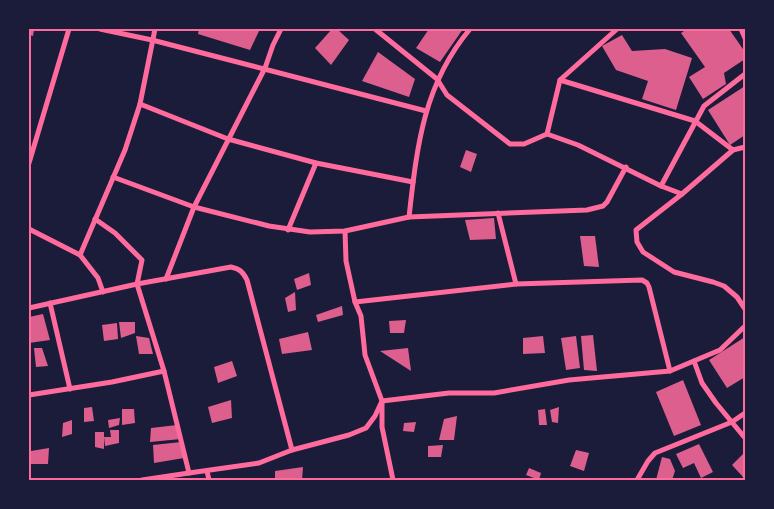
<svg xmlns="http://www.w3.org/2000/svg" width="774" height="509" viewBox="0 0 774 509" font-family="Figtree,sans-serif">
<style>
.building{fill:#dd5f8e}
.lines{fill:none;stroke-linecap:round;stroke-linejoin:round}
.minor{stroke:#ff6b9d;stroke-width:5}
.neatline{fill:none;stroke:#ff6b9d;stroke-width:2}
</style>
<rect width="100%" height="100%" fill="#1b1b3a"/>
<g class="building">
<polygon points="29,29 34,30 33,36 29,35"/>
<polygon points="199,29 260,29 250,50 198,34"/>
<polygon points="332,29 337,29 349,40 331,65 315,48"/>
<polygon points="429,29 463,29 440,62 416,48"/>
<polygon points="687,29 729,29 745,52 745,59 724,73 726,84 703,99 689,77 705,67 681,33"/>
<polygon points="622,35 632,51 665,49 692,58 676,110 642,99 648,81 616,70 602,46"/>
<polygon points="378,52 415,79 409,97 362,81"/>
<polygon points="745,86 745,135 730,145 708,110"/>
<polygon points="466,150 477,154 471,172 460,167"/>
<polygon points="494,218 496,239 470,240 465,220"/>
<polygon points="580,236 595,236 599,267 584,266"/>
<polygon points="309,273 311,285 297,290 294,279"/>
<polygon points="295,292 296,310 288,312 285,298"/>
<polygon points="342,306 343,315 318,322 316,315"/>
<polygon points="43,314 50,340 29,343 29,317"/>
<polygon points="406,320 404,333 390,333 389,321"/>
<polygon points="119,322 135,322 135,333 121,338"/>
<polygon points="117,323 118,339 104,341 102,325"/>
<polygon points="308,332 312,350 282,354 279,339"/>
<polygon points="593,335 597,371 584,370 581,336"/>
<polygon points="136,336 149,338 153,354 139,354"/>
<polygon points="543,336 545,353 523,354 523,338"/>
<polygon points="576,336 580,368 566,370 561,338"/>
<polygon points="745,337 745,377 727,388 709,360"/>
<polygon points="34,348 42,348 48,366 36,367"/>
<polygon points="408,348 411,371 380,351"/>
<polygon points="232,361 237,376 218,383 214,367"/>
<polygon points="683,380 701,425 674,436 656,392"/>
<polygon points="231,400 232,418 212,423 208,407"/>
<polygon points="92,407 94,421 84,422 84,408"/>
<polygon points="559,407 558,423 552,422 550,410"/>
<polygon points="122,409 134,409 135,423 122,425"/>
<polygon points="545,409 547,425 539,425 538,410"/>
<polygon points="457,416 454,440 439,440 444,419"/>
<polygon points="120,418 119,425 109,428 108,420"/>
<polygon points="72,420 72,434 62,437 63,423"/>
<polygon points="416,422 414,432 403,431 404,423"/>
<polygon points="177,425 181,439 150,442 151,428"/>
<polygon points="110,430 119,430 119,443 105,446 104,437 111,437"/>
<polygon points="95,432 104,432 104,449 95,447"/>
<polygon points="181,442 184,458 154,463 153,445"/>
<polygon points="699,444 713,472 701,478 694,463 683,468 676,454"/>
<polygon points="443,445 441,457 428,457 428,446"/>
<polygon points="49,448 48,464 30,464 31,451"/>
<polygon points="576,450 589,453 584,471 570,466"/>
<polygon points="745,452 745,475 743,477 732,465"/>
<polygon points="662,457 670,459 675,471 672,480 656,480"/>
<polygon points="303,467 302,480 275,480 275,471"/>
<polygon points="529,468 541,473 539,480 526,475"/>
</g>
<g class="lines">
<g class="minor">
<polyline points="100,29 152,40 426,111"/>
<polyline points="375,29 437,79 447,95 510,144 524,144 547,134 578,145 661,186 682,194"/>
<polyline points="741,29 745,38"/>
<polyline points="560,80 695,121 733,150"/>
<polyline points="140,104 228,139 316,163 413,182"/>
<polyline points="547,134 560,80 617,29"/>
<polyline points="745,147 733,150 682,194 636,230 637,242 643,252 674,272 713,282 724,286 737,297 745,309"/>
<polyline points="29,163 69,29"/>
<polyline points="113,177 194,207 269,226 310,232 345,231 409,217 587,210 603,206 607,202 626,167"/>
<polyline points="661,186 704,106 745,74"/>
<polyline points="498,213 516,284"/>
<path d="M409,217C417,147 423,85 470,29"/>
<polyline points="95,219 115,233 142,260 137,284 164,371 189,473 259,463 292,450 349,435 366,428 375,416 382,401 449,393 494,393 569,380 670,371 720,350 745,326"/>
<polyline points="29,229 80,255 98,278 103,292"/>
<polyline points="288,230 316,163"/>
<polyline points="345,231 346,261 355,302 361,316 365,355 382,401 382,427 393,480"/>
<polyline points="80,255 125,150 140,104 155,29"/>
<polyline points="166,279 194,207 265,68 273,45 281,29"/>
<polyline points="355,302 516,284 642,280 647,283 649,287 670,371"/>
<polyline points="50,303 70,389"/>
<path d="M29,308L137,284L231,267C240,269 243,272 247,280L292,450"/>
<polyline points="694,361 702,383 716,403 745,438"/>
<polyline points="29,395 112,382 164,371"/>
<polyline points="207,471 209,480"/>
<polyline points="142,480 189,473"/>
<polyline points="637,480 648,461 655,453 732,422 745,413"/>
</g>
</g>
<rect width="774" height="509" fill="none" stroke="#1b1b3a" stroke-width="60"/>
<rect x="30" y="30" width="714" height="449" class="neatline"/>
</svg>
